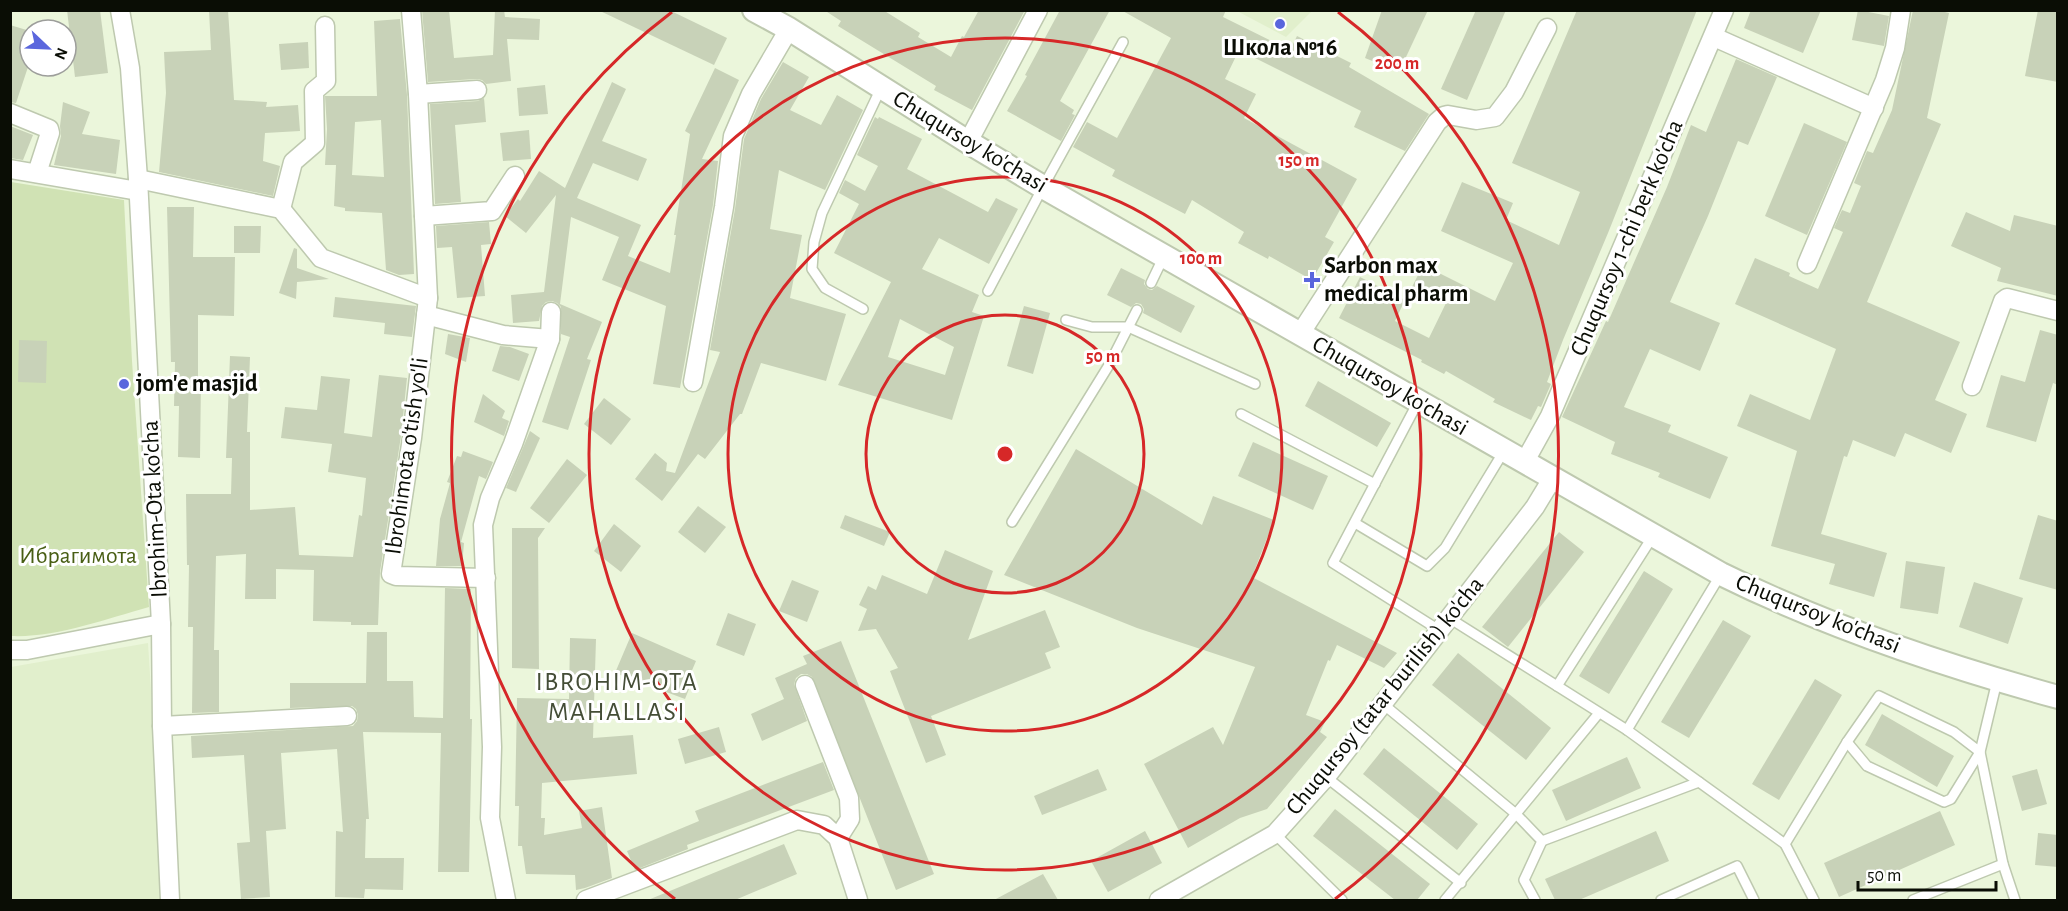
<svg xmlns="http://www.w3.org/2000/svg" width="2068" height="911" viewBox="0 0 2068 911" font-family="'Alegreya Sans',sans-serif">
<style>
.built{fill:#e1efcc}
.green{fill:#d0e2b4}
.building{fill:#c8d2b8;fill-rule:evenodd}
.lines{fill:none;stroke-linecap:round;stroke-linejoin:round}
.service-casing{stroke:#bec9af;stroke-width:12}
.minor-casing{stroke:#bec9af;stroke-width:21}
.tertiary-casing{stroke:#bec9af;stroke-width:26}
.service{stroke:#fff;stroke-width:9}
.minor{stroke:#fff;stroke-width:18}
.tertiary{stroke:#fff;stroke-width:22}
.ring{fill:none;stroke:#d62828;stroke-width:3}
.poi-dot{fill:#5a66dd;stroke:#fff;stroke-width:2}
.labels{text-anchor:middle;dominant-baseline:central;stroke-width:6;stroke-linejoin:round;paint-order:stroke}
.poi-label{font-size:24px;font-weight:bold;fill:#0a0d05;stroke:#fff;text-anchor:start}
.street-label{font-size:24px;fill:#0a0d05;stroke:#fff}
.park-label{font-size:24px;fill:#485e14;stroke:#fff}
.neighbourhood-label{font-size:26px;letter-spacing:1.5px;fill:#444d36;stroke:#fff}
.centre{fill:#d62828;stroke:#fff;stroke-width:3}
.ring-label{font-size:18px;text-anchor:middle;font-weight:bold;fill:#d62828;stroke:#fff;stroke-width:6;stroke-linejoin:round;paint-order:stroke}
</style>
<rect width="100%" height="100%" fill="#ebf6db"/>
<g class="built">
<polygon points="1237,11 1312,11 1286,37"/>
<polygon points="148,643 164,900 11,900 11,667"/>
</g>
<path class="green" d="M11,182L124,200L132,361L149,607C106,619 55,638 11,636Z"/>
<g class="building">
<polygon points="67,10 100,10 108,73 75,77"/>
<polygon points="209,10 228,10 234,100 267,102 266,107 298,105 300,131 265,133 263,161 280,166 273,196 159,172 166,93 164,52 211,50"/>
<polygon points="422,10 449,10 454,58 493,55 495,10 504,10 505,17 540,19 539,40 507,39 511,81 486,84 482,80 476,79 428,82"/>
<polygon points="598,10 669,10 727,38 714,65"/>
<polygon points="824,10 883,10 920,33 918,37 951,57 962,36 964,37 979,10 1025,10 972,110 934,90 936,86 838,26 841,21"/>
<polygon points="1060,10 1110,10 1060,101 1074,110 1072,114 1075,115 1061,141 1007,111 1027,76 1025,75"/>
<polygon points="1121,10 1226,10 1223,17 1290,50 1297,36 1351,63 1349,67 1429,114 1405,151 1354,127 1361,111 1239,50 1225,79 1256,94 1244,118 1357,179 1325,237 1334,242 1312,280 1269,256 1268,259 1238,243 1244,232 1192,200 1185,214 1112,176 1115,170 1073,147 1087,122 1117,138 1171,38"/>
<polygon points="1382,10 1428,10 1399,72 1365,58"/>
<polygon points="1476,10 1506,10 1467,100 1441,89"/>
<polygon points="1577,10 1697,10 1608,233 1563,340 1547,382 1551,384 1541,407 1538,406 1531,420 1493,402 1495,399 1446,371 1444,374 1421,362 1422,360 1339,318 1360,277 1405,300 1395,321 1429,338 1446,303 1412,287 1423,265 1495,301 1513,263 1441,231 1462,182 1513,203 1506,220 1559,245 1580,192 1512,163"/>
<polygon points="1751,10 1821,10 1803,53 1744,28"/>
<polygon points="1858,10 1889,16 1884,46 1852,40"/>
<polygon points="1913,10 1937,10 1949,13 1927,118 1941,124 1867,302 1960,342 1935,400 1967,414 1951,453 1905,433 1895,457 1853,440 1847,457 1844,456 1821,534 1887,553 1874,597 1829,584 1835,564 1771,546 1797,451 1737,426 1750,394 1810,420 1836,349 1735,304 1755,258 1790,273 1789,276 1818,289 1843,232 1834,228 1842,210 1850,213 1861,186 1854,183 1867,151 1873,153 1892,110"/>
<polygon points="2038,10 2058,10 2058,82 2025,76"/>
<path d="M400,19L407,95L414,274L399,275L386,270L382,213L345,211V208L334,206L336,165H325L327,129L325,96H377L374,21ZM381,120L384,177L352,175L355,122Z"/>
<polygon points="10,25 30,31 30,61 16,103 10,102"/>
<polygon points="308,42 309,68 281,70 279,44"/>
<polygon points="1736,59 1777,77 1748,145 1738,141 1708,216 1670,302 1720,323 1700,371 1650,349 1624,407 1671,425 1668,432 1728,457 1710,499 1658,477 1660,473 1611,454 1615,442 1562,417 1606,321 1608,322 1667,187 1691,125 1706,132"/>
<polygon points="783,62 809,77 790,110 821,125 837,95 863,110 825,190 779,170 770,229 802,235 790,298 846,314 826,381 761,363 742,414 740,414 705,459 698,454 662,501 635,479 655,453 667,463 666,471 675,473 720,352 710,350 735,209 744,139 761,99"/>
<polygon points="715,68 739,80 702,159 718,161 713,205 680,388 653,384 666,306 602,280 619,237 571,217 560,304 602,322 587,359 591,360 568,430 542,422 570,337 561,334 561,307 557,303 552,301 546,302 542,306 539,321 513,323 511,295 544,292 556,195 526,233 505,216 518,199 520,201 539,171 565,188 612,82 626,89 602,141 647,159 638,181 593,163 577,198 641,225 628,256 670,273 676,235 674,235 690,134 685,131"/>
<polygon points="545,85 548,114 519,116 517,88"/>
<polygon points="484,98 486,122 455,125 461,202 435,204 430,104 478,101"/>
<polygon points="63,102 90,112 82,134 120,140 116,174 54,165 61,136 60,126"/>
<path d="M875,117L878,119L879,117L922,139L907,169L988,212L996,198L1018,209L989,264L939,238L922,269L979,295L972,312L984,316L952,420L838,385L891,282L834,253L859,204L839,193L845,180L865,191L878,166L857,155ZM900,319L954,347L945,375L888,357Z"/>
<polygon points="1804,123 1847,142 1807,235 1765,216"/>
<polygon points="10,126 33,135 23,160 10,158"/>
<polygon points="529,130 531,159 503,161 500,133"/>
<polygon points="167,207 194,207 193,257 235,257 234,316 198,315 198,379 201,379 200,458 178,457 179,406 174,406 175,362 171,362"/>
<polygon points="1966,212 2010,231 2014,215 2058,226 2058,296 1997,281 2001,268 1951,246"/>
<polygon points="489,222 491,244 481,245 485,296 457,298 452,247 437,248 436,226"/>
<polygon points="234,226 261,226 260,253 234,253"/>
<polygon points="294,248 297,249 297,268 329,279 297,282 296,299 279,293"/>
<polygon points="1121,268 1145,280 1144,284 1148,289 1152,290 1157,286 1195,306 1181,333 1143,313 1144,309 1141,304 1136,303 1131,307 1107,295"/>
<polygon points="335,297 416,306 412,337 384,334 385,323 333,317"/>
<polygon points="1024,306 1050,313 1033,374 1007,366"/>
<polygon points="2040,330 2058,335 2058,385 2053,383 2036,442 1986,427 2001,375 2025,382"/>
<polygon points="448,334 470,338 466,362 445,354"/>
<polygon points="19,340 47,341 46,383 18,382"/>
<polygon points="500,346 510,347 529,354 519,381 492,371"/>
<polygon points="230,356 250,357 247,432 250,432 250,510 295,507 299,555 353,557 359,515 362,516 366,478 328,472 332,444 281,438 285,407 317,410 321,376 350,379 344,433 372,437 379,375 407,378 401,436 380,572 378,625 351,625 351,622 313,621 314,570 276,569 276,599 245,599 246,554 216,556 214,650 219,650 219,712 192,713 193,627 188,627 189,565 187,565 186,494 231,494 232,458 226,458"/>
<polygon points="1318,381 1391,423 1377,447 1305,406"/>
<polygon points="483,394 505,411 502,418 509,421 504,436 474,422"/>
<polygon points="604,398 631,419 611,445 584,424"/>
<polygon points="530,431 540,438 516,492 506,488"/>
<polygon points="1253,442 1328,476 1313,510 1238,476"/>
<polygon points="1076,449 1202,525 1213,496 1274,520 1252,577 1397,653 1384,668 1337,645 1330,661 1328,660 1306,715 1325,722 1320,732 1327,737 1267,809 1240,818 1188,848 1144,764 1213,727 1223,745 1255,667 1137,628 1004,575"/>
<polygon points="463,451 493,462 486,479 479,476 461,542 464,543 462,566 436,566 440,519 450,483 447,482 457,456 461,457"/>
<polygon points="567,459 587,475 549,523 530,508"/>
<polygon points="698,506 726,527 705,553 678,532"/>
<polygon points="845,515 890,532 884,546 840,528"/>
<polygon points="2038,515 2058,521 2058,590 2019,579"/>
<polygon points="614,524 641,546 621,572 594,551"/>
<polygon points="512,528 545,528 538,538 539,669 512,668"/>
<polygon points="1559,532 1584,552 1508,647 1482,627"/>
<polygon points="945,550 993,571 968,640 1045,610 1060,647 1045,653 1051,668 931,716 946,755 926,763 890,671 898,668 876,629 858,631 867,609 859,605 868,586 876,590 882,575 927,594"/>
<polygon points="1906,561 1945,567 1938,614 1900,608"/>
<polygon points="1644,571 1673,589 1609,694 1579,676"/>
<polygon points="792,580 819,591 807,622 779,611"/>
<polygon points="1974,582 2023,598 2008,644 1959,627"/>
<polygon points="445,588 471,589 470,719 472,719 469,872 438,872 441,733 363,732 369,819 366,819 365,858 404,858 403,890 365,889 364,898 335,897 336,831 343,832 337,749 281,753 286,829 266,831 270,897 241,899 237,843 250,842 244,755 192,758 191,736 353,726 357,721 358,715 356,709 352,706 290,708 290,683 366,683 367,632 387,632 387,681 413,681 414,717 443,718"/>
<polygon points="728,613 756,624 744,656 716,645"/>
<polygon points="1723,620 1751,636 1689,738 1661,722"/>
<polygon points="632,633 696,661 687,682 691,684 685,699 615,673"/>
<polygon points="570,638 596,639 593,738 633,735 637,774 542,783 541,818 545,818 544,835 582,828 579,811 602,807 612,878 585,888 576,890 575,875 526,874 522,846 518,846 519,806 515,806 517,698 569,699"/>
<polygon points="841,641 934,874 896,890 812,677 807,674 801,674 796,678 794,684 807,721 762,741 751,714 784,699 775,678 807,664 803,656"/>
<polygon points="1458,653 1551,728 1526,760 1432,685"/>
<polygon points="1815,679 1842,695 1779,800 1752,784"/>
<polygon points="1882,714 1954,756 1937,787 1865,745"/>
<polygon points="719,727 726,752 685,764 678,739"/>
<polygon points="1384,748 1478,824 1457,850 1363,774"/>
<polygon points="1627,757 1641,788 1566,821 1552,790"/>
<polygon points="823,762 834,790 687,845 688,849 635,870 627,851 699,821 695,811"/>
<polygon points="1098,769 1107,790 1042,815 1034,796"/>
<polygon points="2037,769 2047,804 2022,811 2012,776"/>
<polygon points="1335,809 1430,884 1417,900 1395,900 1313,836"/>
<polygon points="1940,811 1955,845 1839,897 1824,863"/>
<polygon points="1145,831 1162,863 1108,892 1091,861"/>
<polygon points="1656,831 1669,861 1579,900 1555,900 1545,879"/>
<polygon points="2038,833 2058,835 2058,867 2035,865"/>
<polygon points="784,844 797,874 735,900 648,900"/>
<polygon points="1043,874 1058,900 994,900"/>
</g>
<g class="lines">
<g class="service-casing">
<g id="service">
<polyline points="1151,283 1164,256"/>
<polyline points="988,291 1043,187 1123,42"/>
<polyline points="863,309 825,288 812,269 814,242 822,213 881,88"/>
<polyline points="1066,320 1092,327 1128,327 1255,384"/>
<polyline points="1418,402 1333,563 1439,630"/>
<polyline points="1241,414 1375,484"/>
<polyline points="1012,522 1109,365 1137,310"/>
<polyline points="1355,523 1427,566 1445,548 1504,451"/>
<polyline points="1449,618 1627,730 1785,844 1814,900"/>
<polyline points="1557,686 1653,536"/>
<polyline points="1383,704 1516,814 1542,841 1524,880 1535,900"/>
<polyline points="1627,730 1721,574"/>
<polyline points="1847,742 1867,766 1944,802 1951,799 1980,752 1997,681"/>
<polyline points="1326,777 1461,883"/>
<polyline points="1275,834 1342,900"/>
<polyline points="1542,841 1699,782"/>
<polyline points="1785,844 1847,742 1879,696 1954,732 1980,752 2003,864 2015,900"/>
<polyline points="1445,900 1599,713"/>
<polyline points="1661,900 1737,866 1754,900"/>
<polyline points="1913,900 2003,864"/>
</g>
</g>
<g class="minor-casing">
<g id="minor">
<polyline points="120,10 130,68 138,179 161,624 162,726 170,900"/>
<polyline points="411,10 418,94 428,298 412,438 391,574 396,576 486,578"/>
<polyline points="1714,37 1874,108"/>
<polyline points="418,94 477,90"/>
<polyline points="10,113 49,129 50,133 37,173"/>
<polyline points="968,142 1038,10"/>
<polyline points="10,169 138,191"/>
<polyline points="138,179 281,209 321,258 428,298"/>
<polyline points="281,209 293,162 315,143 314,91 326,81 325,26"/>
<polyline points="424,216 492,211 515,176"/>
<polyline points="1807,264 1885,80 1895,48 1901,10"/>
<polyline points="426,315 503,335 550,339"/>
<polyline points="1300,334 1437,122 1444,116 1448,115 1476,120 1495,117 1514,92 1547,28"/>
<polyline points="693,382 724,207 733,136 751,94 789,29"/>
<polyline points="1972,386 2003,301 2007,298 2058,311"/>
<polyline points="1524,463 1550,416 1724,10"/>
<polyline points="10,650 27,650 161,624"/>
<polyline points="805,685 849,798 850,819 838,838"/>
<polyline points="162,726 347,716"/>
<polyline points="506,900 490,818 492,747 483,525 490,498 513,444 550,339 551,312"/>
<polyline points="586,900 797,820 824,825 838,838 858,900"/>
<polyline points="1159,900 1275,834 1326,777 1535,507 1552,479"/>
</g>
</g>
<g class="tertiary-casing">
<path id="tertiary" d="M754,10L789,29L968,142L1043,187L1721,574C1828,627 1942,665 2058,697"/>
</g>
<use href="#service" class="service"/>
<use href="#minor" class="minor"/>
<use href="#tertiary" class="tertiary"/>
</g>
<g class="ring">
<circle cx="1005" cy="454" r="139"/>
<circle cx="1005" cy="454" r="277"/>
<circle cx="1005" cy="454" r="416"/>
<path d="M675 899A554 554 0 0 1 672 12M1338 12A554 554 0 0 1 1335 899"/>
</g>
<g class="poi-dot">
<circle cx="1280" cy="24" r="6"/>
<path d="M1309 271h6v6h6v6h-6v6h-6v-6h-6v-6h6z"/>
<circle cx="124" cy="384" r="6"/>
</g>
<g class="labels">
<g class="poi-label">
<text x="1280" y="48" text-anchor="middle">Школа №16</text>
<text x="1324" y="266">Sarbon max<tspan x="1324" dy="28">medical pharm</tspan></text>
<text x="136" y="384">jom'e masjid</text>
</g>
<g class="street-label">
<text transform="translate(970 142) rotate(31)">Chuqursoy ko'chasi</text>
<text transform="translate(1627 238) rotate(-67)">Chuqursoy 1-chi berk ko'cha</text>
<text transform="translate(1390 386) rotate(30)">Chuqursoy ko'chasi</text>
<text transform="translate(407 456) rotate(-82)">Ibrohimota o'tish yo'li</text>
<text transform="translate(155 509) rotate(-93)">Ibrohim-Ota ko'cha</text>
<text transform="translate(1818 614) rotate(22)">Chuqursoy ko'chasi</text>
<text transform="translate(1385 696) rotate(-51)">Chuqursoy (tatar burilish) ko'cha</text>
</g>
<g class="park-label">
<text x="78" y="556">Ибрагимота</text>
</g>
<g class="neighbourhood-label">
<text x="617" y="682">IBROHIM-OTA<tspan x="617" dy="30">MAHALLASI</tspan></text>
</g>
</g>
<circle cx="1005" cy="454" r="9" class="centre"/>
<g class="ring-label">
<text x="1397" y="69">200 m</text>
<text x="1299" y="166">150 m</text>
<text x="1201" y="264">100 m</text>
<text x="1103" y="362">50 m</text>
</g>
<rect width="2068" height="911" fill="none" stroke="#0a0d05" stroke-width="24"/>
<g transform="translate(48 48) rotate(113)"><circle r="28" fill="#ffffff" stroke="#9d9e9b" stroke-width="1.5"/>
<path d="M0-4.5L10 22L0 15L-10 22Z" fill="#5a66dd"/>
<text y="-9" font-size="16" font-weight="bold" text-anchor="middle" fill="#0a0d05">N</text>
</g>
<path d="M1858 881v9h138v-9" fill="none" stroke="#0a0d05" stroke-width="3"/>
<text x="1867" y="881" font-size="18" fill="#0a0d05" stroke="#ffffff" stroke-width="4.5" paint-order="stroke">50 m</text>
</svg>
